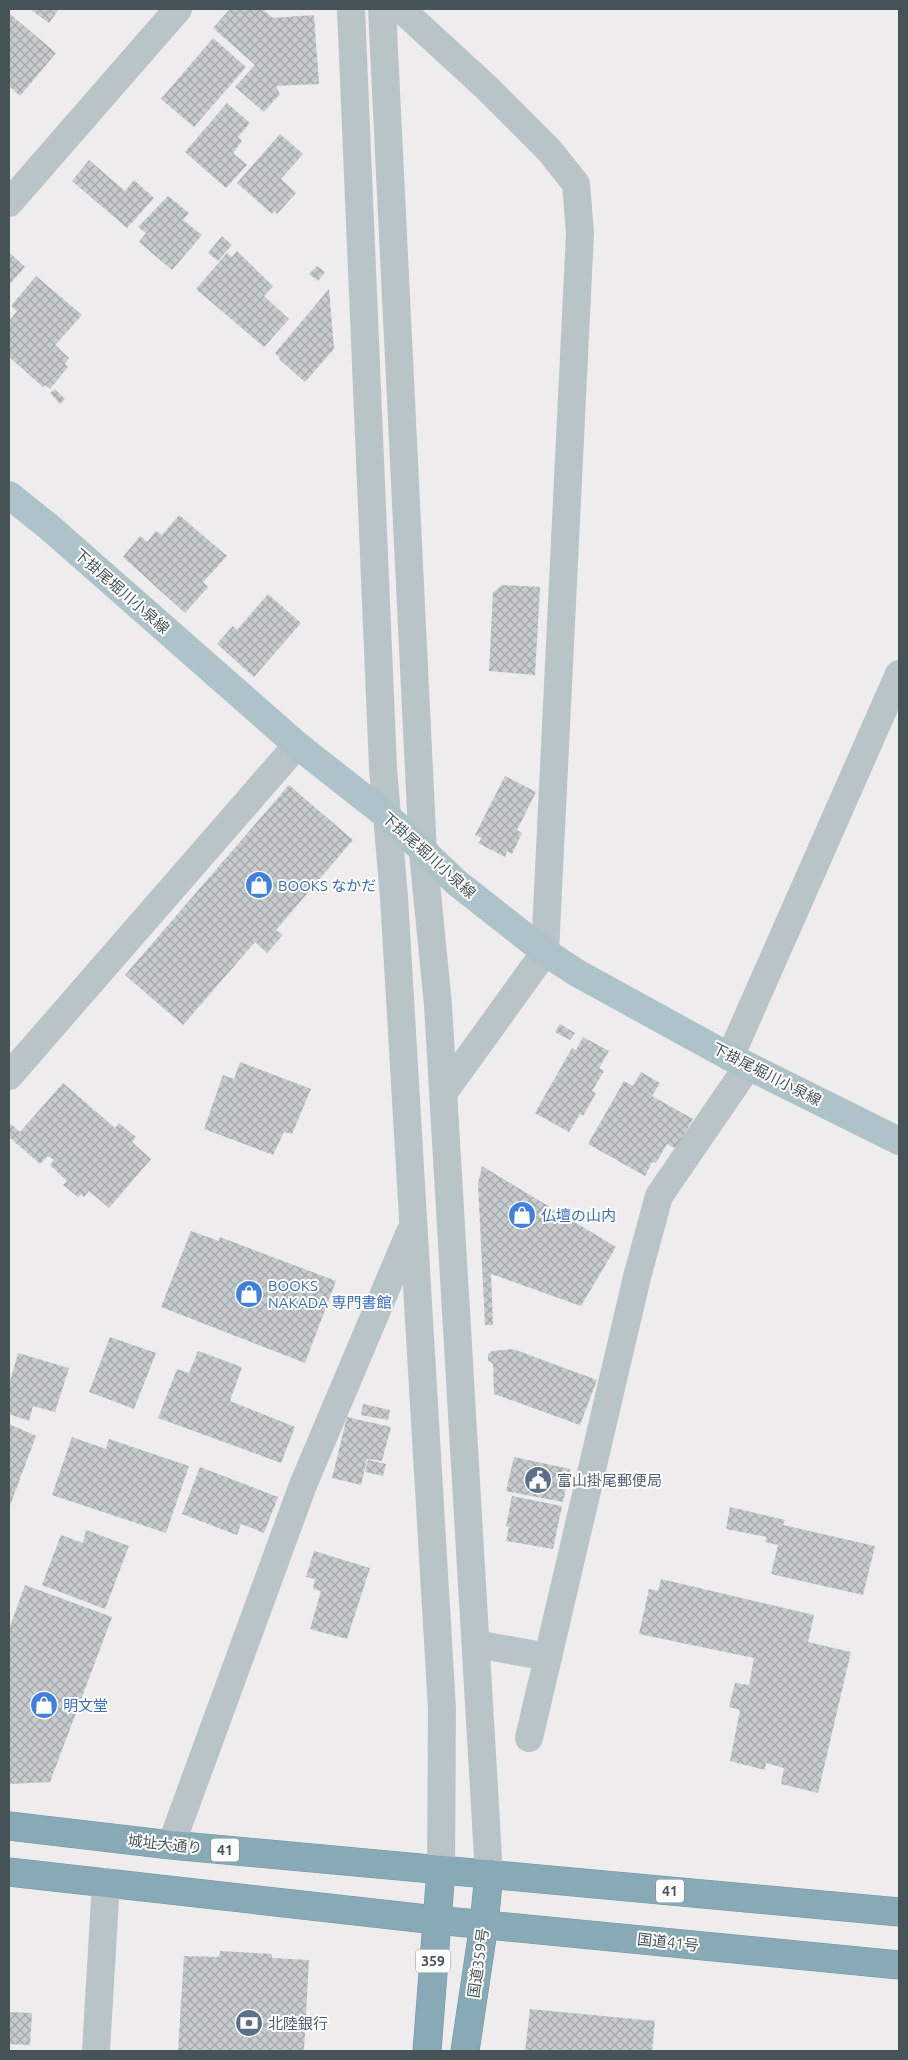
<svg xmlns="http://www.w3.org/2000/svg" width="908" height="2060" viewBox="0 0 908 2060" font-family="Ubuntu,'Noto Sans JP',sans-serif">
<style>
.building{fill:url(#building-cross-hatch)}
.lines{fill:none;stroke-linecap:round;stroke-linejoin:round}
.highway-casing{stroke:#7395a3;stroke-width:29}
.minor{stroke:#b9c4c8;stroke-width:28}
.major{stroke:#aec2c9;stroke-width:28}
.highway{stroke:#88aab7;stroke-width:28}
.labels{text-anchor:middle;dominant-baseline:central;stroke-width:4;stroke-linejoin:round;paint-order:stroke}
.shield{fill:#fff;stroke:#7e878a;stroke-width:1}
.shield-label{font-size:14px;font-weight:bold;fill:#465458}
.street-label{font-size:15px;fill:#465458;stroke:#fff}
.shop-label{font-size:15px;fill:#366cbe;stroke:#fff;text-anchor:start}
.service-label{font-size:15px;fill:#4e5e75;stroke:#fff;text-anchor:start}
</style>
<defs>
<pattern id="building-cross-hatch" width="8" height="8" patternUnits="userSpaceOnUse" patternTransform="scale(1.25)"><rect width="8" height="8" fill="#c6cbce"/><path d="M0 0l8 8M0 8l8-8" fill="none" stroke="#a3a7aa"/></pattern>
</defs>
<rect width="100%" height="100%" fill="#efeced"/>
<g class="building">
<polygon points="30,9 59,9 49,23"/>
<polygon points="230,9 262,9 273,18 314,15 319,84 276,86 280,94 264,112 235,87 255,65 213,28"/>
<polygon points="10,14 56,53 20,96 9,86"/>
<polygon points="213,38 246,67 194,127 161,99"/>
<polygon points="227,103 250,123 238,137 242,141 233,153 247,165 226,188 185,152"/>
<polygon points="280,134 303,154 281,179 296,193 277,214 274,211 272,214 237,183"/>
<polygon points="89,160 125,191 134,180 154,198 127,228 72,181"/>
<polygon points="168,196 189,213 183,220 202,235 172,270 139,242 146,233 138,227"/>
<polygon points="222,236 232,245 218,261 208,253"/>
<polygon points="237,251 273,286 264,296 289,319 264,347 196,289 227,253 232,257"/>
<polygon points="9,252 25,267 10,284 9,283"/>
<polygon points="317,266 325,272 318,281 309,274"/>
<polygon points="36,276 82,315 55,345 69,358 65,364 68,367 50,389 45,385 43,387 9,357 9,321 17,311 11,306"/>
<polygon points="329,289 334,349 305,382 279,359 280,358 275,353"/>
<polygon points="55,389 65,399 60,404 50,393"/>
<polygon points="179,515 227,556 203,582 208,587 185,613 123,557 140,536 147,542 156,531 162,535"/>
<polygon points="502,585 540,587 535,675 489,671 493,593"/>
<polygon points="268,594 301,623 254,677 217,644 233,626 237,630"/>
<polygon points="505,776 536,792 517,830 522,833 512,854 507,851 505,857 478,843 482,838 475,835"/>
<polygon points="289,785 353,840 276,930 283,935 267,953 255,942 183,1025 125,975"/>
<polygon points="560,1024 575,1033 570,1040 555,1032"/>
<polygon points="583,1037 609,1051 599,1068 604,1071 592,1091 596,1093 583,1116 580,1114 569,1132 535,1113 572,1048 576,1050"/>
<polygon points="240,1062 311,1089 292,1134 284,1132 273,1155 204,1129 223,1075 234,1079"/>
<polygon points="641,1072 660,1083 652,1096 693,1119 676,1149 667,1144 656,1163 652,1162 645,1176 588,1144 624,1081 633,1086"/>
<polygon points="63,1083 115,1128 119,1123 136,1137 132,1142 151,1159 109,1208 89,1191 84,1197 81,1194 78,1197 63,1185 67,1181 50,1165 54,1160 48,1156 40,1164 9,1137 9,1127 11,1124 20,1132"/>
<polygon points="482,1166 616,1247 581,1306 491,1274 493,1325 485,1325 478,1184"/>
<polygon points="191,1231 219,1241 220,1237 336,1281 305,1363 161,1307"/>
<polygon points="110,1337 156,1353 134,1409 89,1392"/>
<polygon points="513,1349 597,1380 580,1425 494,1394 493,1364 488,1360 488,1354 492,1351"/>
<polygon points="198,1351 242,1367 230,1401 295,1427 281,1463 158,1418 177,1369 189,1373"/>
<polygon points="18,1353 69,1368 55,1412 33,1406 29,1421 9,1414 9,1385"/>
<polygon points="363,1404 390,1410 388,1420 361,1415"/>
<polygon points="347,1417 391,1427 382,1461 367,1459 361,1485 332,1478"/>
<polygon points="9,1424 36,1436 9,1508"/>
<polygon points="72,1437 106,1449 109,1439 189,1466 166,1533 52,1495"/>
<polygon points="514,1457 570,1469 563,1502 506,1491"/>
<polygon points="368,1460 386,1464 383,1476 365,1472"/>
<polygon points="200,1467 278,1497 264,1533 241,1524 237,1535 182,1514"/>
<polygon points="512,1496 562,1506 553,1549 506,1541 509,1527 506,1526"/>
<polygon points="730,1507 785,1520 783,1525 875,1546 863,1595 771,1574 778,1545 765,1542 767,1537 726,1529"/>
<polygon points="86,1530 129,1546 105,1609 42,1585 61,1535 83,1543"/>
<polygon points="314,1551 370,1568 347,1639 310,1629 321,1591 313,1589 315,1579 306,1577"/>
<polygon points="661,1579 814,1615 808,1642 851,1652 818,1793 781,1784 784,1768 766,1763 765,1770 730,1761 740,1710 729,1707 735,1683 749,1685 754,1658 639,1634 649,1589 658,1591"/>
<polygon points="25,1585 112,1617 50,1782 9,1784 9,1629"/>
<polygon points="220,1951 272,1954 272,1958 309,1960 304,2051 178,2051 184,1956 219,1957"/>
<polygon points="530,2009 655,2021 652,2051 525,2051"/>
<polygon points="9,2012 32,2013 30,2045 9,2044"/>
</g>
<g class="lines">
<g class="highway-casing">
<g id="highway">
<polyline points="9,1826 171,1845 899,1912"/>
<polyline points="9,1872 436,1920 899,1965"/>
<polyline points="427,2051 441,1870"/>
<polyline points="465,2051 484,1924 489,1874"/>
</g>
</g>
<g class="minor">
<polyline points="351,9 383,768 394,897 442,1709 441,1870"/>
<polyline points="382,9 423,853 438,1005 489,1874"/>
<polyline points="401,9 487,88 549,150 576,184 580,233 545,952 444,1092"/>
<polyline points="9,203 178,9"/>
<polyline points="730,1057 899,674"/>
<polyline points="9,1076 297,745"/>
<polyline points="476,1644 548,1657"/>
<polyline points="529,1738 637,1277 659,1196 748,1066"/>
<polyline points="171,1845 303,1485 410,1232"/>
<polyline points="96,2051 106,1882"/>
</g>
<polyline class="major" points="9,495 49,527 297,745 386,815 457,883 545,952 577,973 730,1057 899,1141"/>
<use href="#highway" class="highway"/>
</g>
<defs>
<g id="shop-disc" transform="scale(1.4375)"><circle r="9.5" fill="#3f7fe0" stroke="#fff"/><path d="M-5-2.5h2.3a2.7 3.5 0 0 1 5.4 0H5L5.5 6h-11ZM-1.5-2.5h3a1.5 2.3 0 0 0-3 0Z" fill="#fff"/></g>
<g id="civic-disc" transform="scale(1.4375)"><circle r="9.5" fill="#5c6f8a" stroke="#fff"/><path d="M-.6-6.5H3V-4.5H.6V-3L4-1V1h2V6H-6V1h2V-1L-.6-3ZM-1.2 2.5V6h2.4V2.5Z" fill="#fff"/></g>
<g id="bank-disc" transform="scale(1.4375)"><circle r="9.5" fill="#5c6f8a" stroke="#fff"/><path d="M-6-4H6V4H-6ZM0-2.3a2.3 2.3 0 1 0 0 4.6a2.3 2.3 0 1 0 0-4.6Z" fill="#fff"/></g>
</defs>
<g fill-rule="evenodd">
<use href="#shop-disc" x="259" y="885"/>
<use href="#shop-disc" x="522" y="1215"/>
<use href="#shop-disc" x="249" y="1294"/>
<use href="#civic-disc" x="538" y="1480"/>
<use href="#shop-disc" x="44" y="1705"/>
<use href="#bank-disc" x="249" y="2023"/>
</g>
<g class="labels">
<g class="shield">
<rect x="211" y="1838.5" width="28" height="23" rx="4"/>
<rect x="656" y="1879.5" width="28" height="23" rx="4"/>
<rect x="415.5" y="1949.5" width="35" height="23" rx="4"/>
</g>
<g class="shield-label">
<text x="225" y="1850">41</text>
<text x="670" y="1891">41</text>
<text x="433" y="1961">359</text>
</g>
<g class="street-label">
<text transform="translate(122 591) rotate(41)">下掛尾堀川小泉線</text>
<text transform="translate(429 855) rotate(42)">下掛尾堀川小泉線</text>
<text transform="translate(767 1074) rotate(27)">下掛尾堀川小泉線</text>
<text transform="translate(165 1844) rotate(6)">城址大通り</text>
<text transform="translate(668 1942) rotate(6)">国道41号</text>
<text transform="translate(478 1963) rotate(-82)">国道359号</text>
</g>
<g class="shop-label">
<text x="278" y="885">BOOKS なかだ</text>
<text x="541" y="1215">仏壇の山内</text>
<text x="268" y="1285">BOOKS<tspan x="268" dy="17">NAKADA 専門書館</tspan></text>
<text x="63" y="1705">明文堂</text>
</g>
<g class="service-label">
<text x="557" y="1480">富山掛尾郵便局</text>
<text x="268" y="2023">北陸銀行</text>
</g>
</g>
<rect width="908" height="2060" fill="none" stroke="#465458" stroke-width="20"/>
</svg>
